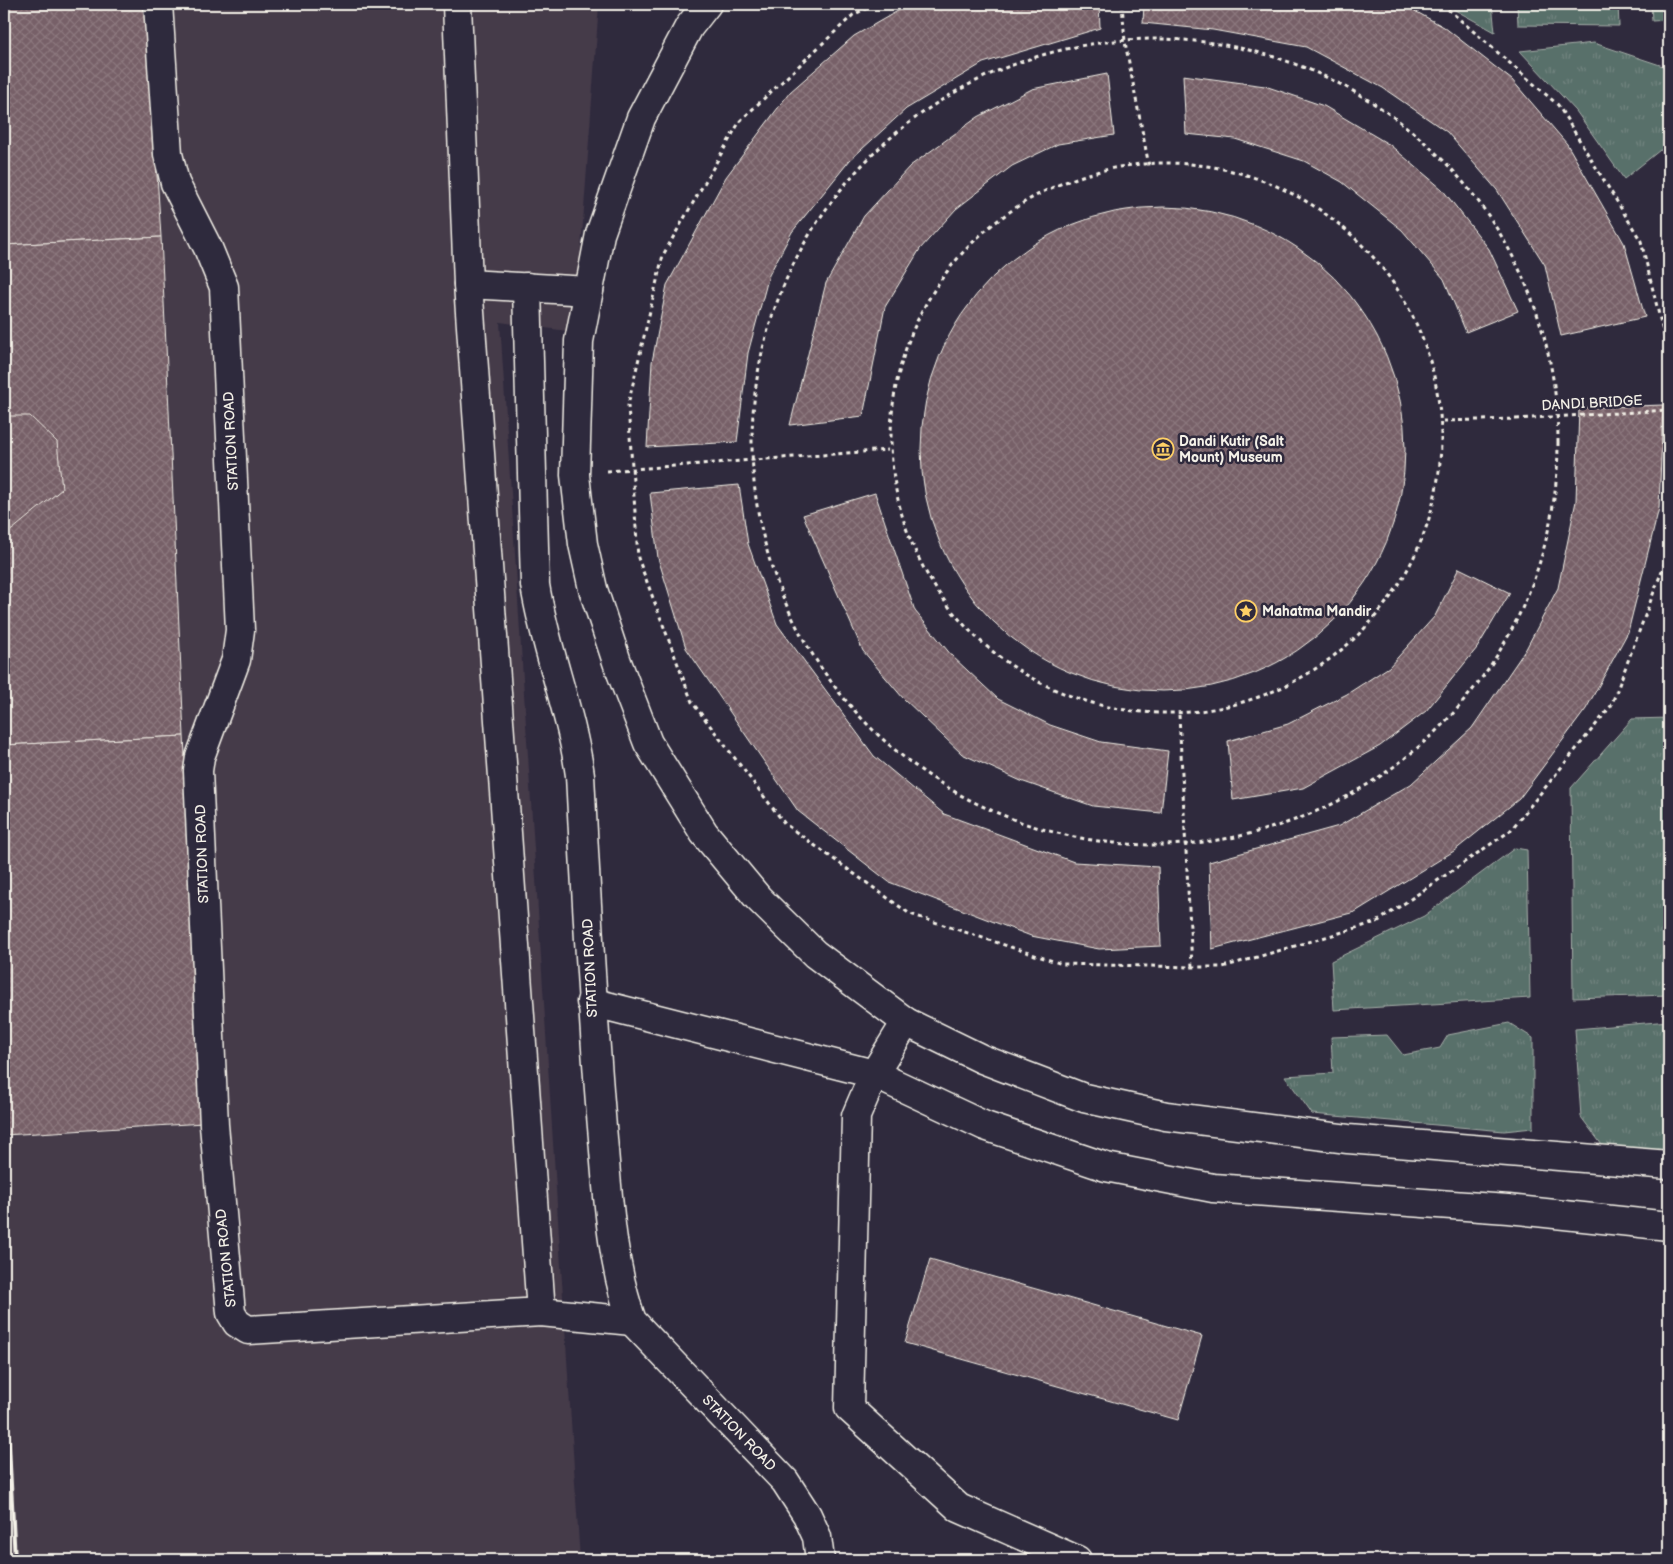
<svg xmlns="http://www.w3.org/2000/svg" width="1673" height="1564" viewBox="0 0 1673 1564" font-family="'Balsamiq Sans',sans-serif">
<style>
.built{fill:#453a4a}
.grass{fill:url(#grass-tufts);stroke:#a6b0a9}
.building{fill:url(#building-cross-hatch);stroke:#f4f1e8}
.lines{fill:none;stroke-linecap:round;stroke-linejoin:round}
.minor-casing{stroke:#f4f1e8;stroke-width:31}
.path{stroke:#f4f1e8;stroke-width:3;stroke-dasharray:4 4;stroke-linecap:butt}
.minor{stroke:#2f2a3d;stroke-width:28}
.rail{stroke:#f4f1e8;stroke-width:4}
.path-bridge{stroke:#f4f1e8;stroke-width:3;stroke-dasharray:4 4;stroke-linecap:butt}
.labels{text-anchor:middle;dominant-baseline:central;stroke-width:5;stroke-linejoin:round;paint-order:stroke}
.street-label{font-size:14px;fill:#f4f1e8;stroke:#2f2a3d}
.poi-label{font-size:14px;font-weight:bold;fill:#f4f1e8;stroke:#2f2a3d;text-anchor:start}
</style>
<defs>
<pattern id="grass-tufts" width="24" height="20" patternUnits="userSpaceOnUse" patternTransform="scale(1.25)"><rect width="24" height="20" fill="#596f6a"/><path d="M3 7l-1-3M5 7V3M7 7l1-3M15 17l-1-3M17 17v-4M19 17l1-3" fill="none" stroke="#71847f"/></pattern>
<pattern id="building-cross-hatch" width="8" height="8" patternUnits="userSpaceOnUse" patternTransform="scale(1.25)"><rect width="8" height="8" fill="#776067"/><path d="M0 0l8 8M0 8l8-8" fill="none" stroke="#8b777d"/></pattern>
</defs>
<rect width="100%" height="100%" fill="#2f2a3d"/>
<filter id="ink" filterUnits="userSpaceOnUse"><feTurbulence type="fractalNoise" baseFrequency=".02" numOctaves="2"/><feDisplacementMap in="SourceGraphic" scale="10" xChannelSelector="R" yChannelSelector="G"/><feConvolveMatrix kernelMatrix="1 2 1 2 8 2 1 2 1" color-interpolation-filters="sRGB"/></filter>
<g filter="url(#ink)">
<polygon class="built" points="4,4 599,4 575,332 500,322 580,1560 4,1560"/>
<g class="grass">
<polygon points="1444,4 1492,4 1495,32"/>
<polygon points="1517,4 1618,4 1619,26 1518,25"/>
<polygon points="1651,4 1669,4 1669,20 1652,21"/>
<polygon points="1594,43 1669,68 1669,153 1660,150 1624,179 1576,111 1520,51"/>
<polygon points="1669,718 1669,995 1573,998 1571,788 1632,719"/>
<polygon points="1515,848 1527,850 1530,998 1334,1010 1331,961 1424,916"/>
<polygon points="1669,1021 1669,1153 1602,1145 1581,1117 1575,1029"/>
<polygon points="1509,1023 1533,1038 1533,1128 1504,1131 1312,1114 1285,1076 1333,1073 1331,1037 1387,1035 1403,1055 1440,1048 1448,1035"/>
</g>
<g class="building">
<polygon points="4,4 146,4 161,237 4,245"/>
<polygon points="910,4 1099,4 1100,28 983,63 906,109 850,160 792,232 769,275 748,353 737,442 647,447 652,362 667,285 726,177 790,92 854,36"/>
<polygon points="1144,4 1402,4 1444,27 1512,80 1567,144 1624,243 1645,317 1561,336 1545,265 1497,190 1447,132 1383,88 1306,47 1213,30 1143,23"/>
<polygon points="1107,74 1114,135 1058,144 1012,166 956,209 920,249 885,307 863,416 790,425 826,283 864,216 910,166 978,117 1032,89"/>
<polygon points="1183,75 1265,86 1324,106 1390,145 1442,189 1489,249 1518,311 1466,332 1444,279 1402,230 1342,182 1304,161 1235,139 1186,134"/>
<circle cx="1163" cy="449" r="242"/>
<polygon points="161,237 184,736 4,745 4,245"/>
<polygon points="1663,405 1659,508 1628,632 1586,709 1519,799 1454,851 1355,912 1212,949 1209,862 1339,826 1411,784 1472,728 1526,649 1558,588 1576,501 1579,408"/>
<polygon points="4,416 30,416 57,442 62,489 12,530 4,532"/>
<polygon points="739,485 748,544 777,624 874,756 944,814 1074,862 1158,867 1161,946 1099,949 1031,936 889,882 798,811 686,648 658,558 650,493"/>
<polygon points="875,493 915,611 952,656 998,699 1050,725 1101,742 1168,751 1161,813 1093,806 1021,781 962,754 903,698 863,651 803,515"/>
<polygon points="1459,568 1510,593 1477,648 1426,711 1380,746 1303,788 1233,800 1228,741 1288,724 1347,694 1389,667 1435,616"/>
<polygon points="184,736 204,1123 4,1135 4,745"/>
<polygon points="930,1259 1202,1336 1178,1420 905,1343"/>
</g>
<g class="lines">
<g class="minor-casing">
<g id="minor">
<polyline points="158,4 168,154 175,183 208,248 224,287 240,630 236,660 200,757 198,771 214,1125 231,1313 237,1323 248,1330 541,1312 632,1321"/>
<polyline points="457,4 468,284 541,1312"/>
<polyline points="707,4 689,27 641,118 600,234 579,341 575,475 583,544 593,589 617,662 648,743 704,833 758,898 815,954 906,1022 982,1059 1084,1098 1166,1116 1348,1139 1669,1165"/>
<polyline points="468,284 589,291"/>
<path d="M527,287L535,585C545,649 571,710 580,775C586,892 592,1010 602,1127C608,1192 610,1259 632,1321L785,1481L807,1515L817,1537L820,1560"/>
<polyline points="591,1002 874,1074 985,1126 1106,1167 1213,1188 1508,1209 1669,1226"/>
<polyline points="906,1022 874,1074 856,1116 849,1408 959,1508 1077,1560"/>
</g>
</g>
<g class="path">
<polyline points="875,4 853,15 740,121 663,255 628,405 638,558 692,702 785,824 910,914 1062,964 1192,967 1223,967 1377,922 1510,831 1611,706 1669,552"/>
<polyline points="1122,4 1125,42 1149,166"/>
<polyline points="1442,4 1558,105 1641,241 1669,356"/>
<circle cx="1155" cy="442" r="403"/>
<circle cx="1166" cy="438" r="275"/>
<polyline points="1443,421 1516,419"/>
<polyline points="607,471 888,450"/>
<polyline points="1179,715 1192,967"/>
</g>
<use href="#minor" class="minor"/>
<polyline class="rail" points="4,1352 15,1560"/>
<polyline class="path-bridge" points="1516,419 1669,410"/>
</g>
</g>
<defs>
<g id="museum-ring" transform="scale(1.125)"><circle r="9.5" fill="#2f2a3d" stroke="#ffd166" stroke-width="1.5"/><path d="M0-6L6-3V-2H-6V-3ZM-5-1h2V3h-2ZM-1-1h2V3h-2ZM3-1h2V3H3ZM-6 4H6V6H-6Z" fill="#ffd166"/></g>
<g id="sight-ring" transform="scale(1.125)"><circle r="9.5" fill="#2f2a3d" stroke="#ffd166" stroke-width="1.5"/><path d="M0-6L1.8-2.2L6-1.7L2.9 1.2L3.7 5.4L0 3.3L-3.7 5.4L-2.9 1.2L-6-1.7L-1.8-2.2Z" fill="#ffd166"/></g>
</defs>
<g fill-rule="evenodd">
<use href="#museum-ring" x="1163" y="449"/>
<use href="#sight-ring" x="1246" y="611"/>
</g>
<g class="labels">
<g class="street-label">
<text transform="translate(1592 403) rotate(-3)">DANDI BRIDGE</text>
<text transform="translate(231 441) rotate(-93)">STATION ROAD</text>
<text transform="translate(202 854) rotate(-92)">STATION ROAD</text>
<text transform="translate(590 968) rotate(-93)">STATION ROAD</text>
<text transform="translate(226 1258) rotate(-96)">STATION ROAD</text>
<text transform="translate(739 1433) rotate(46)">STATION ROAD</text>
</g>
<g class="poi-label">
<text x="1179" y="441">Dandi Kutir (Salt<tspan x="1179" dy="16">Mount) Museum</tspan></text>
<text x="1262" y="611">Mahatma Mandir</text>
</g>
</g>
<rect width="1673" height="1564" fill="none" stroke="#2f2a3d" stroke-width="20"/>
<rect x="10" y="10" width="1653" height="1544" fill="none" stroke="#f4f1e8" stroke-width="2" filter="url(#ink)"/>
</svg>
